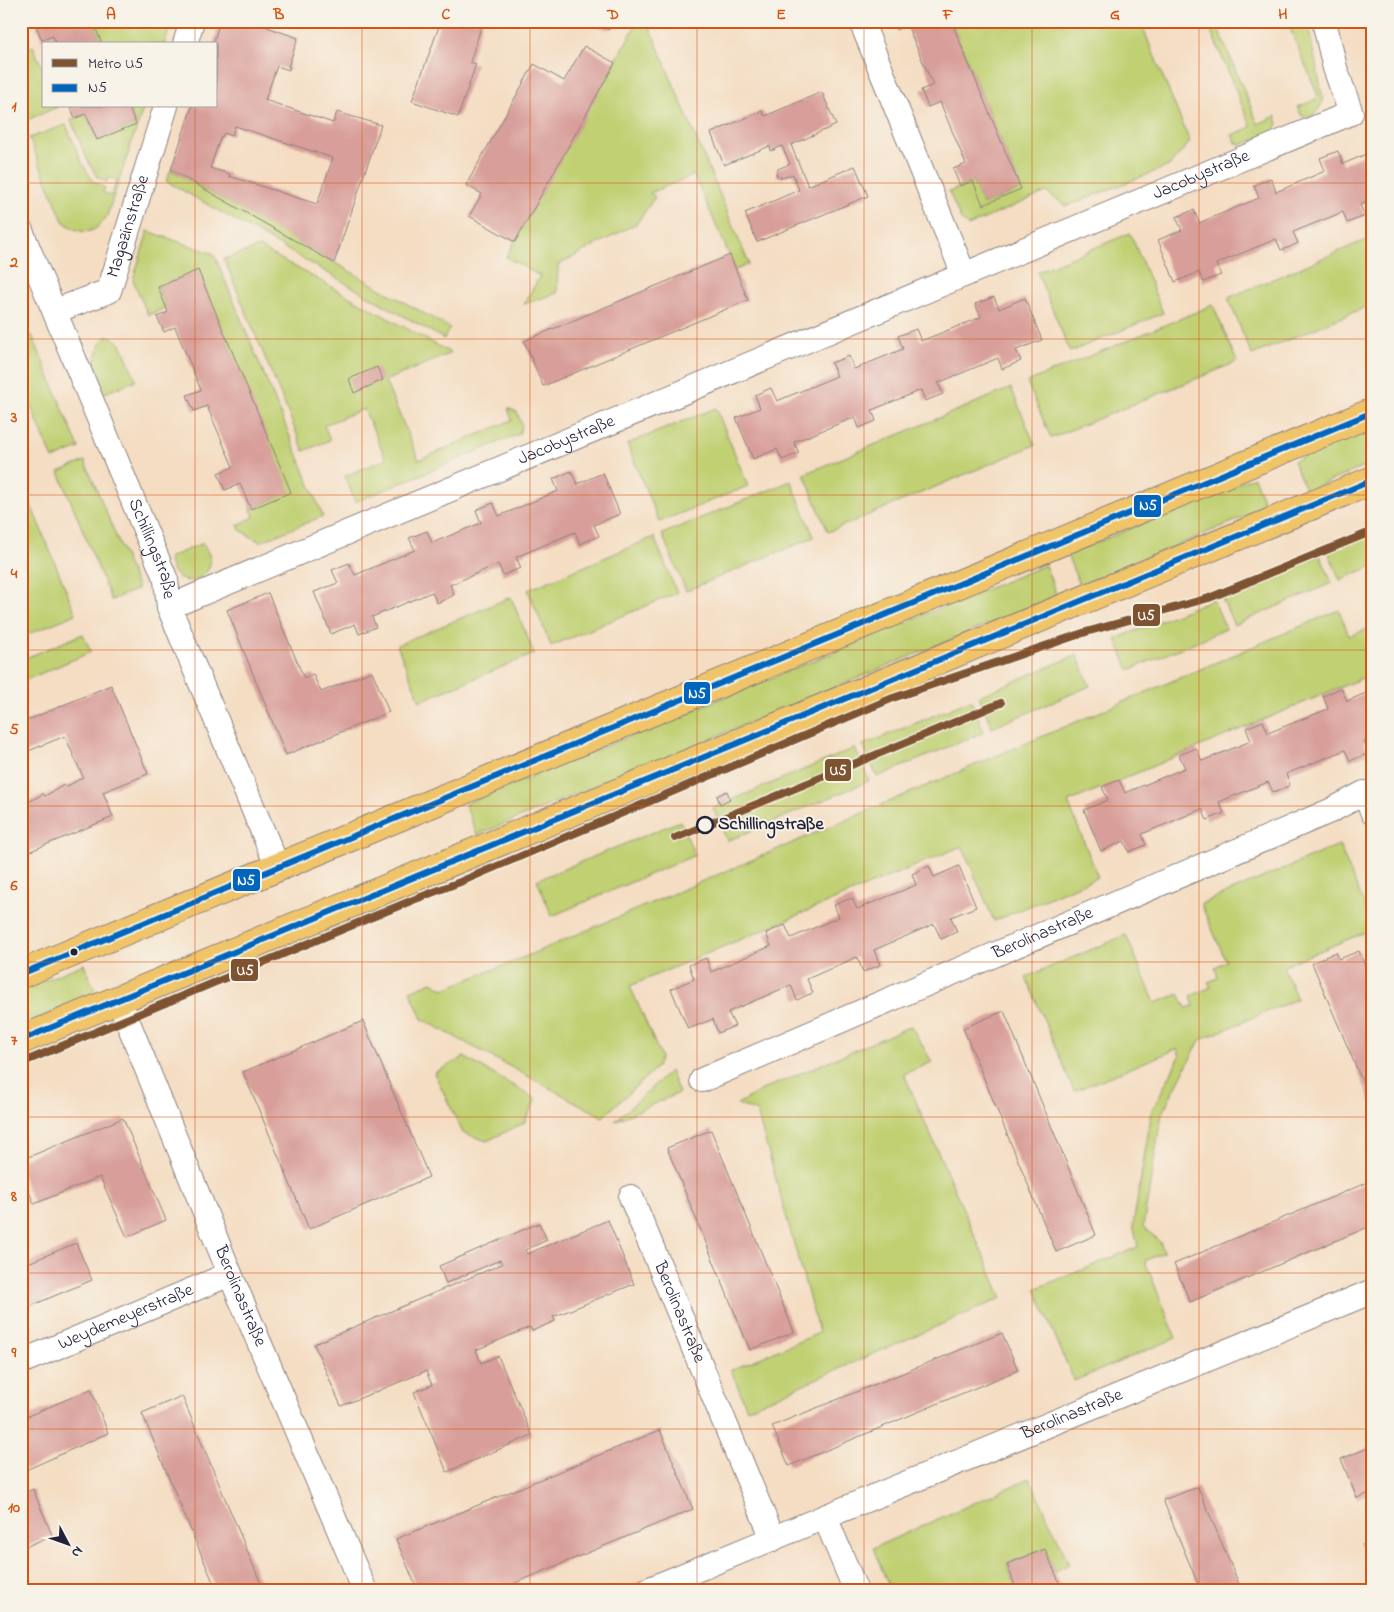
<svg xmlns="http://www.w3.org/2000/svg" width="1394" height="1612" viewBox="0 0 1394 1612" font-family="'Indie Flower',sans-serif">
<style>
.green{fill:#c0d072;stroke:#717956}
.building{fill:#d89e99;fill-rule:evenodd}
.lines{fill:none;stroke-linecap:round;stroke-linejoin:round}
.minor-casing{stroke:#8b807e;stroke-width:26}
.primary-casing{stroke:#8b807e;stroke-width:30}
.minor{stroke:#fff;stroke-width:24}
.primary{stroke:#f0c469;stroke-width:28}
.bus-1-casing{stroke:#f7f3e8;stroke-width:10}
.bus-1{stroke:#0065bd;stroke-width:6}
.metro-1-casing{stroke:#f7f3e8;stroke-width:11}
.metro-1{stroke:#7e5330;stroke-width:8}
.grid{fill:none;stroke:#d45411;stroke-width:1;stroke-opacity:0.55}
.stop-dot{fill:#f7f3e8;stroke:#22223b;stroke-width:2.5}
.bus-dot{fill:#22223b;stroke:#f7f3e8;stroke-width:2}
.labels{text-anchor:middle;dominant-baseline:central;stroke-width:4;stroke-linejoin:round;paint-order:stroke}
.street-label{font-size:18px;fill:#22223b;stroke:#f7f3e8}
.stop-label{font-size:18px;font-weight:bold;fill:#22223b;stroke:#f7f3e8;text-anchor:start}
.line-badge{stroke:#f7f3e8;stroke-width:2}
.badge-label{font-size:14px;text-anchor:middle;font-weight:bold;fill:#fff}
.neatline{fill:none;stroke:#d45411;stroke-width:2}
.grid-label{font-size:16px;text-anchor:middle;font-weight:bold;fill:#d45411}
</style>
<rect width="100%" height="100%" fill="#f7f3e8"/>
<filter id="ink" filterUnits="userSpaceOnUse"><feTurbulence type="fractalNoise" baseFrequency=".02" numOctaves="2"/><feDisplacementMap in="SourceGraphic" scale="10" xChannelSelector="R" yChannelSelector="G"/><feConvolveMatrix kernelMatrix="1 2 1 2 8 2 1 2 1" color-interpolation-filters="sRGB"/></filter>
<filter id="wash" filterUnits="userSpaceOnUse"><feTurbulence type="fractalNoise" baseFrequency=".0096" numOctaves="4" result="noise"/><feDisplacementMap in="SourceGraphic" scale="20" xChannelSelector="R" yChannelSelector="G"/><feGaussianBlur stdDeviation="1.12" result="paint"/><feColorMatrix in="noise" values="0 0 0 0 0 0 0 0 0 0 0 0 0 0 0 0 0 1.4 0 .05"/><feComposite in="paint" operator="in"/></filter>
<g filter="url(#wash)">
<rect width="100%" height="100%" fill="#f4ddc2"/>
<g class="green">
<polygon points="93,21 171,21 165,44 102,44"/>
<polygon points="638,21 647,21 749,264 736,270 694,175 650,193 655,197 637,223 558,265 557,293 524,304 540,276 506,257"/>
<polygon points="951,21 1140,21 1190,142 1169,166 1067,206 1046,192 968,226 961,220 949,192 973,181 983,205 1021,189"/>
<polygon points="1207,21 1215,21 1258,124 1276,116 1278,124 1273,132 1241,145 1235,142 1232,135 1251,127"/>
<path d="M1287,21H1307L1323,98C1321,108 1316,115 1306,118L1301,115L1298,107L1319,98Z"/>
<polygon points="33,46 44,72 44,106 58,107 22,122 21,51"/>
<path d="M128,106H144L107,216C94,236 81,236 63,221L29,138L66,125L82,163L93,181L105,188L103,193L111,196L117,180L109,177L107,182L97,177L87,159L71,120L86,114L97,140L136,124Z"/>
<polygon points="171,170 450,328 444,339 166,181"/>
<polygon points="148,231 214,254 323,516 260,542 240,530 238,525 254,517 251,509 290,492 198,271 158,287 166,308 148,315 133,280"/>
<polygon points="1130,233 1163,313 1070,352 1037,272"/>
<polygon points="1373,237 1373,304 1252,355 1228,298"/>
<polygon points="259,247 451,353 385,381 419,460 512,420 508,408 517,412 522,425 519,434 355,502 345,476 386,459 364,409 324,425 330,440 304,451 224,259"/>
<polygon points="1213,305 1237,362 1051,438 1027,382"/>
<polygon points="32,335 79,448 53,459 21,383 21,339"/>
<polygon points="110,336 121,344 136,380 100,395 92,375 100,343 106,337"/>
<polygon points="1011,388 1035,445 828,532 804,474"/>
<polygon points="716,408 748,486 659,522 627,444"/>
<polygon points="1373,427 1373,463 1306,491 1293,461"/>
<polygon points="85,461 138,589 111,600 59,472"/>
<polygon points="1254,477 1266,508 1080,586 1067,555"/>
<polygon points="791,481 814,537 686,591 662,534"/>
<polygon points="23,486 76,614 21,637 21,487"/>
<polygon points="1373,533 1373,566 1340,580 1328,551"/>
<polygon points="654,537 677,593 551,646 528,590"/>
<path d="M203,543C205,548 209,553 210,558C213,575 189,588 177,576C172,572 170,564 168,558Z"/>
<polygon points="1320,555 1332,583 1234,625 1221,596"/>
<polygon points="1045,565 1057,596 477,835 465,804"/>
<polygon points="511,597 534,654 420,701 397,645"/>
<polygon points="1213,599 1226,629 1129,670 1116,639"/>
<polygon points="1339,610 1349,636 1373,627 1373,688 1367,676 1068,802 1098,877 994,921 962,846 630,986 661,1057 657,1067 603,1117 422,1019 410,991 432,982 444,989 515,961"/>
<polygon points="83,634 91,652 21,682 21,660"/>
<polygon points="1077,655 1090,686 992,728 979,696"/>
<polygon points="971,700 984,732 877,777 863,745"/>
<polygon points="855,748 869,781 727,841 713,808"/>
<polygon points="680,821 695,855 552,916 537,880"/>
<polygon points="1339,845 1373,925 1373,929 1283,966 1297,999 1200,1040 1162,1113 1143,1226 1160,1242 1164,1252 1145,1261 1176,1338 1074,1381 1035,1289 1138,1247 1133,1225 1152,1110 1180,1056 1177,1049 1074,1091 1026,977 1126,935 1155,1003 1179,994 1186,1008 1194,1006 1191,996 1211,987 1208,982 1218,978 1215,967 1226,961 1201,904"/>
<polygon points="84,964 96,994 21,1025 21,990"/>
<polygon points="911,1026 932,1062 904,1074 1002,1298 747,1409 731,1370 819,1333 757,1112 737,1104 764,1089"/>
<polygon points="464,1057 536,1099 524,1123 487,1141 463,1133 434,1073"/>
<polygon points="670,1071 679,1093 615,1121"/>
<polygon points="1030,1478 1069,1564 1054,1571 1045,1549 1007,1564 1017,1591 891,1591 873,1548"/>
</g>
<g id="blocks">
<g class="building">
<polygon points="43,21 93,21 102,44 56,44 53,36 42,40 36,25"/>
<path d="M220,21H261L268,25L267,27L298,38L288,67H290L289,70L277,66L265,100L333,123L337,112L381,125L334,263L171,170L192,106H216V44H213ZM235,126L333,158L317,204L229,176L230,174L210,168L221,136L222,137L224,133L232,136Z"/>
<polygon points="441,21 483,21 470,62 476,64 458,117 412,101"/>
<polygon points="582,21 613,21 609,30"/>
<polygon points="893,21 951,21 1021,189 983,205 973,181 960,186 953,169 966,164 940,102 928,107 921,90 933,85 907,25 896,30"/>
<polygon points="1368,21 1373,21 1373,39 1372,39"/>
<polygon points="584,46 615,63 515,242 469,216 482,194 466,185 534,64 564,81"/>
<polygon points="822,92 836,125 791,145 808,186 855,166 868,196 757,242 745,213 799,190 793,174 782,178 777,176 776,173 778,169 790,164 782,146 771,151 770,146 724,165 711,133 762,111 765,116"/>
<polygon points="70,106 128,106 136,124 97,140 86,114 75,118"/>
<polygon points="1338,151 1343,164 1373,151 1373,200 1360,205 1365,216 1347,223 1343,212 1293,232 1298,243 1290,247 1281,250 1276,239 1216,264 1221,275 1213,278 1203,282 1199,272 1175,282 1158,240 1182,230 1176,217 1194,210 1199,223 1259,198 1254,186 1261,182 1271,178 1276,192 1325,171 1320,158"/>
<polygon points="730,255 748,300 543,386 524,341"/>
<polygon points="198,270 291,492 251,509 240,484 225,490 218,473 233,467 207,406 194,411 187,395 201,390 175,327 164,332 157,317 168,312 158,287"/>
<polygon points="994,297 999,309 1025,298 1042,340 1016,350 1021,361 1002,369 998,358 938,383 943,394 925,401 921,390 872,410 876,421 859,428 855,417 794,442 799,453 782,460 777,449 753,459 736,418 760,408 755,395 771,388 777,401 837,376 831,363 849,356 854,369 903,349 898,336 916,329 921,341 981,317 975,304"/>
<polygon points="377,367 383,380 354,393 349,379"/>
<polygon points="571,471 577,484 603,473 620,514 594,525 599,536 580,544 575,532 516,557 521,568 503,575 498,564 450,585 454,595 446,599 437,603 432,592 372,617 376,627 359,634 355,624 331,634 314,592 338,583 332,570 349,563 355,575 415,550 409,538 427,531 432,543 481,523 476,510 493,503 499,516 558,491 553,479"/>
<polygon points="268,593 304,678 313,674 321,692 372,671 389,712 286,755 227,610"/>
<polygon points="111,685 148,774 103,792 113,817 21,855 21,800 23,805 43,794 45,796 64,785 66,787 83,777 65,736 21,754 21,723"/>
<polygon points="1341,688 1347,701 1373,690 1373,739 1364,742 1369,753 1350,761 1345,750 1286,774 1290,785 1282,789 1273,792 1268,782 1219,802 1224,813 1207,820 1202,809 1142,834 1146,845 1129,852 1124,841 1101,851 1084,810 1108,800 1102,787 1119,780 1125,793 1185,768 1179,755 1187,752 1196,748 1202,761 1251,741 1246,728 1263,721 1268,733 1328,709 1323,696"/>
<polygon points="727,791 730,799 720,804 717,796"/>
<polygon points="929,866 934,877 959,866 976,907 951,917 957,932 941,939 934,924 874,950 880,965 863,972 857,957 807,979 813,993 805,996 797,1000 791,985 728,1012 735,1026 718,1033 713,1019 688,1029 671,989 694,979 689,965 706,958 711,972 771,946 766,933 785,925 791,938 839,917 834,905 852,898 857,909 916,885 912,874"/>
<polygon points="1359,951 1368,974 1373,972 1373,1107 1312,963 1336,952 1339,959"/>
<polygon points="1004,1011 1096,1235 1056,1252 963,1028"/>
<polygon points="363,1021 429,1177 309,1229 243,1072"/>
<polygon points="123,1118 166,1220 127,1237 100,1177 34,1204 21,1173 21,1160"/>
<polygon points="711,1130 794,1332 750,1350 667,1148"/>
<polygon points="1373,1180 1373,1225 1190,1302 1174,1264"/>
<polygon points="608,1220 634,1284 553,1317 555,1321 532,1331 530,1327 476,1350 481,1363 498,1356 532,1435 447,1472 414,1392 432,1385 426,1371 341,1406 314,1344 502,1264 500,1260 446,1283 439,1266 539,1223 547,1240 525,1250 527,1254"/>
<polygon points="76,1243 92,1280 21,1310 21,1266"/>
<polygon points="1002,1333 1018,1370 789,1466 772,1426"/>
<polygon points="91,1389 108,1433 26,1470 21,1459 21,1419"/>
<polygon points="182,1396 264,1591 217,1591 192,1533 142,1413"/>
<polygon points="660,1430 693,1509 496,1591 418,1591 396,1539"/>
<polygon points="1373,1446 1373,1492 1357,1498 1341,1459"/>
<polygon points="1198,1487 1242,1591 1201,1591 1163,1500"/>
<polygon points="33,1489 52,1535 21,1549 21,1494"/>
<polygon points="1373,1540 1373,1570 1362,1545"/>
<polygon points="1045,1549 1063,1591 1017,1591 1007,1564"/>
</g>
</g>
</g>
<g filter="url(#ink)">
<use href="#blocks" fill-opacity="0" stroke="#8b807e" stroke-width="1"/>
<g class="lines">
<g class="minor-casing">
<g id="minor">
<polyline points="861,21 964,275"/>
<polyline points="185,44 192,21"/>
<path id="s1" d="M21,231L166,580L169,607L278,868"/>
<path id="s2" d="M55,311L109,291L166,106"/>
<path id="s3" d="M169,607L1351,113L1335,68L1324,21"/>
<path id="s4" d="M119,1000L230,1274L365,1591"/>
<path id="s5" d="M702,1080L1330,811L1364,793L1373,813"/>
<path id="s6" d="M631,1197L773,1539"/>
<path id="s7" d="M21,1362L230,1274"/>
<polyline points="825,1517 856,1591"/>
<path id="s8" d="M645,1591L1373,1291"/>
</g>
</g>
<g class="primary-casing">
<g id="primary">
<polyline points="21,974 1373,412"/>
<polyline points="21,1040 1373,480"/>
</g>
</g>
<use href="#minor" class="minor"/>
<use href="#primary" class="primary"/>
<g class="bus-1-casing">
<g id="bus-1">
<polyline points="21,974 1373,412"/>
<polyline points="21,1040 1373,480"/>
</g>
</g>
<use href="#bus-1" class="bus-1"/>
<g class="metro-1-casing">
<g id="metro-1">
<polyline points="675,838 1001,703"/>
<polyline points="21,1063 413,900 460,882 893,698 1086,632 1209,598 1373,531"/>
</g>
</g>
<use href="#metro-1" class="metro-1"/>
</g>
</g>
<path class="grid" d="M195,21V44M362,21V1591M530,21V1591M697,21V1591M864,21V1591M1032,21V1591M1199,21V1591M195,106V1591M21,183H1373M21,339H1373M21,495H1373M21,650H1373M21,806H1373M21,962H1373M21,1117H1373M21,1273H1373M21,1429H1373"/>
<circle class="stop-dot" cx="705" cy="825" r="8"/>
<circle class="bus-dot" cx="74" cy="952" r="4.5"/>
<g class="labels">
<g class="street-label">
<text stroke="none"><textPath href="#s3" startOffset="1119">Jacobystraße</textPath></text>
<text stroke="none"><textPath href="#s2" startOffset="125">Magazinstraße</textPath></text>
<text stroke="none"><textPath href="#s3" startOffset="431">Jacobystraße</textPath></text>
<text stroke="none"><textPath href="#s1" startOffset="344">Schillingstraße</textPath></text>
<text stroke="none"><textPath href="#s5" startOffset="371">Berolinastraße</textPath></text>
<text stroke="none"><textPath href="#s4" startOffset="320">Berolinastraße</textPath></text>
<text stroke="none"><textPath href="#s6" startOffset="125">Berolinastraße</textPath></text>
<text stroke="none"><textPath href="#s7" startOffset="114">Weydemeyerstraße</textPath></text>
<text stroke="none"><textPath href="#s8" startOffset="462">Berolinastraße</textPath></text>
</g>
<g class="stop-label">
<text x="718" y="825">Schillingstraße</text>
</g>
</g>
<g class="line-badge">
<rect x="1133" y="494" width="29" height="24" rx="5" fill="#0065bd"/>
<rect x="1132" y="603" width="29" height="24" rx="5" fill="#7e5330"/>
<rect x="683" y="681" width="28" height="24" rx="5" fill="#0065bd"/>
<rect x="824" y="758" width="28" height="24" rx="5" fill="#7e5330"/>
<rect x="232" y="868" width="29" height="24" rx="5" fill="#0065bd"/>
<rect x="230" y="958" width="29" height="24" rx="5" fill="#7e5330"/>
</g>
<g class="badge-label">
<text x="1148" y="510">N5</text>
<text x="1146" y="620">U5</text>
<text x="697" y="698">N5</text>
<text x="838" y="775">U5</text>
<text x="246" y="885">N5</text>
<text x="245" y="975">U5</text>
</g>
<rect width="1394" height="1612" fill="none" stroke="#f7f3e8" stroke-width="55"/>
<rect x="42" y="42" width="175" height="65" fill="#f7f3e8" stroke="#a29fa3"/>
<rect x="52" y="59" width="25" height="8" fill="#7e5330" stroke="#a29fa3"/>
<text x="88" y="68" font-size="15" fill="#22223b">Metro U5</text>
<rect x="52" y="84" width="25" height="8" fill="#0065bd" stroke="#a29fa3"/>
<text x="88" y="92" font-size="15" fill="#22223b">N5</text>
<g transform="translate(68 1544) rotate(131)" stroke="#f7f3e8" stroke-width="4" paint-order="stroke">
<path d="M0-4L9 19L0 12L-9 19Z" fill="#22223b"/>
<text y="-8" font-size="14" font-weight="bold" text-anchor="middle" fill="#22223b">N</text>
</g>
<rect x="28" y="28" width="1338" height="1556" class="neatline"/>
<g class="grid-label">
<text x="111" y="19">A</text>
<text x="279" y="19">B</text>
<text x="446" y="19">C</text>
<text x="613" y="19">D</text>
<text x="781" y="19">E</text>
<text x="948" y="19">F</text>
<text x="1115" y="19">G</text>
<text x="1283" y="19">H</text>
<text x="14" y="111">1</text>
<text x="14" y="267">2</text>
<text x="14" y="422">3</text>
<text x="14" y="578">4</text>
<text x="14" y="734">5</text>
<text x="14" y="890">6</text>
<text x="14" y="1045">7</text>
<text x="14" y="1201">8</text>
<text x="14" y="1357">9</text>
<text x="14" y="1512">10</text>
</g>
</svg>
